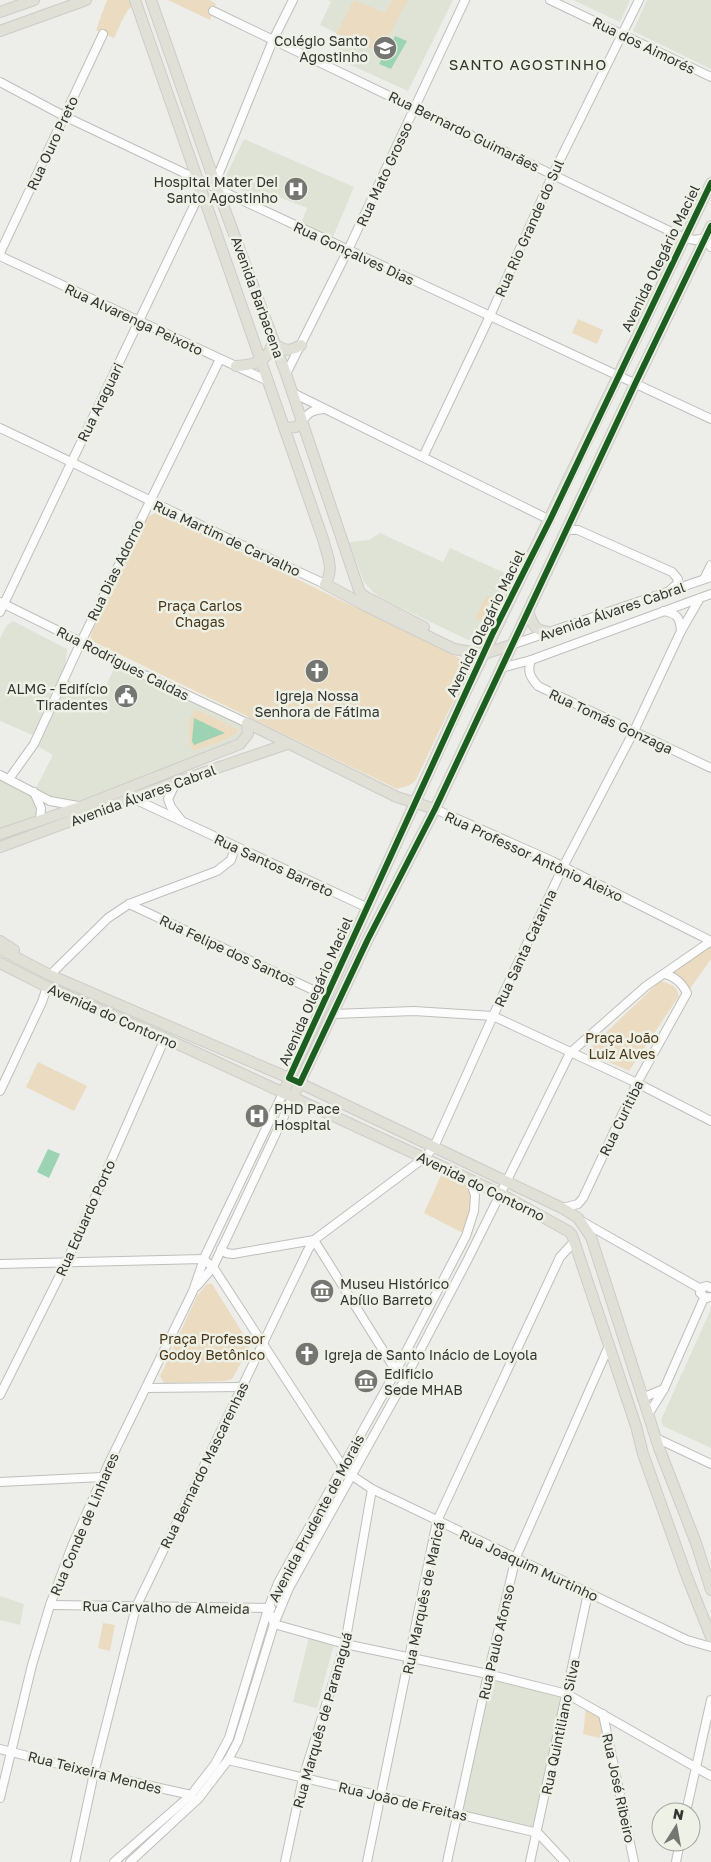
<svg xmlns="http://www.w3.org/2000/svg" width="711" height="1862" viewBox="0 0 711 1862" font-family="'Golos Text',sans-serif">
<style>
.built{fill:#dfe3d6}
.green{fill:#ebdbc1}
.water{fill:#9cd3b2}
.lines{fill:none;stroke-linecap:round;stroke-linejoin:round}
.minor-casing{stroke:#bebfbb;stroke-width:10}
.major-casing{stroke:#ccccca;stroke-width:12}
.minor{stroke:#fcfcfc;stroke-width:8}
.major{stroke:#e1e0d6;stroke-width:10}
.cycleway-casing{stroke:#eef1e6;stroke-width:9}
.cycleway{stroke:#1b5e20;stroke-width:6}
.labels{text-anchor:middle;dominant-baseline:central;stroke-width:5;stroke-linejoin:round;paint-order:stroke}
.poi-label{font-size:14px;fill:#343531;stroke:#eef1e6;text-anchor:start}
.street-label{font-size:14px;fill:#343531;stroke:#eef1e6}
.park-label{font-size:14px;fill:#4a3719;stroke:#eef1e6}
.neighbourhood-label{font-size:15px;letter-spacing:1px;fill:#35372f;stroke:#eef1e6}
</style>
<rect width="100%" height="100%" fill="#edeee9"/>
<g class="built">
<polygon points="328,0 453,0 408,91 335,58 344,37 320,25 331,2"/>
<polygon points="573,0 630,0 620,22"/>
<polygon points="647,0 711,0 711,69 633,31"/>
<polygon points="244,139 354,187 333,237 301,224 307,208 263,191 259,198 223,182"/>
<polygon points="380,533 443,562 450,548 513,577 485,635 480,640 474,641 468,640 381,598 373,592 364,582 349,542 369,540"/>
<polygon points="13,621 67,649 64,678 101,697 117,662 247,723 245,740 80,807 48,805 35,793 40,821 0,834 0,780 34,792 53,755 34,744 37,737 0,721 0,638 7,625"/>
<polygon points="711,1309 711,1448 663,1426 661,1420"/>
<polygon points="0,1596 24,1604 20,1625 0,1620"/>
<polygon points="309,1637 334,1644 317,1708 293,1702"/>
<polygon points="489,1674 568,1694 539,1831 458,1813"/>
</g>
<g class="green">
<path d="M107,0H142C126,4 121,25 114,38L96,30Z"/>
<polygon points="168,0 210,0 216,4 210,20"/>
<polygon points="354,0 385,13 392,0 408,0 380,52 336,34"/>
<polygon points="578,319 603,330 597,344 572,333"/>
<polygon points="155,513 205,534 465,661 469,668 416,780 410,785 397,789 90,640 92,632 146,518"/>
<polygon points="487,595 499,601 487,624 475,618"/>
<path d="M196,709L236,728L238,730L236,734L220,742L193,751C187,738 186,720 196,709Z"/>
<polygon points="711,943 711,959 687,993 665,974"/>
<path d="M660,981C670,984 677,985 679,996L629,1071L589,1053L590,1048Z"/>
<polygon points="38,1062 87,1086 74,1111 26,1087"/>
<path d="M443,1171C449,1174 456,1176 461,1179C477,1191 470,1219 467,1235L424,1213Z"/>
<polygon points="207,1284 212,1284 247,1340 249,1349 232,1379 225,1381 164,1383 160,1376 197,1296"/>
<polygon points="103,1623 115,1625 110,1651 98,1648"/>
<polygon points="568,1694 602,1715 608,1740 583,1734 586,1708 566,1700"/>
</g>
<g class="water">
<polygon points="395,36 407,41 391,69 379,64"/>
<polygon points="194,718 225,733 194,745 192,741"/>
<polygon points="48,1149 60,1154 49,1178 37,1172"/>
</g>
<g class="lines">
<g class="minor-casing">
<g id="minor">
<polyline points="550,0 711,77"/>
<polyline points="213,11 684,238 695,240 705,238 711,247"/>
<polyline points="0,82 64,116 218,189 711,419"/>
<polyline points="215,183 273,40 293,0"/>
<polyline points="0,253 103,34"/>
<polyline points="0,256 268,381"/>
<polyline points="286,374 348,250 465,0"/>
<polyline points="293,393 550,520"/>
<path d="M302,422C308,412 313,410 324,409"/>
<path d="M0,428C109,479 215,534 325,584"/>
<polyline points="423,457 490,316 553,174 639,0"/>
<polyline points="567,530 578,530 672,572 678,579 677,584 671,589"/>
<polyline points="704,579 711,565"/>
<polyline points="0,602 81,642 117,662 247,723"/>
<path d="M664,611C677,614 680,617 681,631"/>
<polyline points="0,612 201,191"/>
<polyline points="511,645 711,577"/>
<path d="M531,660C527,671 530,677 538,686L711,768"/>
<polyline points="501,668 531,660 711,594"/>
<polyline points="0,775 50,801 78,806"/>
<polyline points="9,779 34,744 81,642 220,359"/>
<polyline points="176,782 168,799 171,807 181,820"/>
<polyline points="34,792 41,808 40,821"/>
<polyline points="130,797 366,907"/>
<polyline points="435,809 552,861 711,941"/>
<polyline points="129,904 326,996"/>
<polyline points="50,975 108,918 129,904 217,871 231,860 235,847"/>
<polyline points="333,1014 414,1011 493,1016 637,1083 711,1121"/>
<polyline points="0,1091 42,1002 47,987"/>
<path d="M562,1208L578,1204L583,1198L637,1083L687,993C682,983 676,977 665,974"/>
<polyline points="583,1222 701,1289"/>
<polyline points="221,1249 226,1253 233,1254 314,1240 396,1371"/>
<polyline points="0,1264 203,1259 213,1267 343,1467 351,1475 372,1489 687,1640 711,1647"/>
<polyline points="197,1286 213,1267 293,1097"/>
<polyline points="711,1288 707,1286 703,1287 700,1293 706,1298 711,1297"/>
<polyline points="146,1388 241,1387"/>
<polyline points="0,1395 66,1263 165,1038"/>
<polyline points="642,1398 664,1389"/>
<polyline points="648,1415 664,1389 704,1298"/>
<polyline points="656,1438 711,1464"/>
<polyline points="0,1482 102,1477"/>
<polyline points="50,1605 271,1608"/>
<polyline points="268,1609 274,1624 345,1644 488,1674 567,1694 711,1776"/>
<polyline points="603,1714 634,1862"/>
<polyline points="0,1749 94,1773 191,1795"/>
<polyline points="228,1760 538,1833 565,1862"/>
<polyline points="0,1798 32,1665 50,1605 72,1546 109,1463 193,1291 205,1256 283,1093"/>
<polyline points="686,1812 711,1700"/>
<polyline points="75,1862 94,1773 136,1607 308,1250 314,1240 424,1158 434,1147 493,1016 563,867 634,731 681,631 700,598"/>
<polyline points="114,1862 191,1795 215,1764 229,1738 268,1609 278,1583 396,1371 466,1236 474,1211 475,1195 470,1180"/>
<polyline points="130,1862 199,1798 228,1760 238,1741 274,1624 289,1588 404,1381 468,1259 570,1053 646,986 711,941"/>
<polyline points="285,1862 303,1778 345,1644 372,1489"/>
<polyline points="367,1862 437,1521 560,1257 574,1242"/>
<polyline points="447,1862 488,1674 516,1557 608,1348"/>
<polyline points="530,1862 588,1593"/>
<polyline points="676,1862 680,1842"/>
</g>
</g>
<g class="major-casing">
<g id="major">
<path d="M135,0L323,539C327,555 335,569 325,584L364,605L454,649L484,654L511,645"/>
<polyline points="151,0 215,183 286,374 359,590 361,594 366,597 424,627"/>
<polyline points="0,12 34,0"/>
<polyline points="0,31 86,0"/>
<path d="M275,344C285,352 291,351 301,345"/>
<path d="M236,366C256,365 270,361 273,339"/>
<polyline points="284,428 296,427 302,422"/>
<path d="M528,611C533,625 534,631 550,632"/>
<polyline points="0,834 80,807 240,744 248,734 247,723 397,797 435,809"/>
<polyline points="0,847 176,782 287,744"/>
<polyline points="0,941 14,950"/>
<polyline points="0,949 50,975 289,1078 562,1208 578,1218 591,1237 659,1448 696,1543 711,1590"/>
<polyline points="0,963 47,987 165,1038 424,1158 501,1194 568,1231 572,1235 636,1426 643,1454 687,1577 711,1637"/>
<polyline points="283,1093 457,710 711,183"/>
<polyline points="293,1097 368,939 435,809 635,384 711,226"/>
</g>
</g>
<use href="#minor" class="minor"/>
<use href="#major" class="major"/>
<g class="cycleway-casing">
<polyline id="cycleway" points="711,183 550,520 492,635 289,1078 300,1083 368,939 435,809 635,384 711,226"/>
</g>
<use href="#cycleway" class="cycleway"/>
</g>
<defs>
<g id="school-disc" transform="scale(1.25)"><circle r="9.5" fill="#757671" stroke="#eef1e6"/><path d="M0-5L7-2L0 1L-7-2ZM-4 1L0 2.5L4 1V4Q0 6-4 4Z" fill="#fff"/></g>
<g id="hospital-disc" transform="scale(1.25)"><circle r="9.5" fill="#757671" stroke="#eef1e6"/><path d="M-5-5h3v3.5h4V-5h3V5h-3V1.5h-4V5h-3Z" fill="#fff"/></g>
<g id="church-disc" transform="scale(1.25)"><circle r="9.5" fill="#757671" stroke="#eef1e6"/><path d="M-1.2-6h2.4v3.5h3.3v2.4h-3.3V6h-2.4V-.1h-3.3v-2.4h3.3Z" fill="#fff"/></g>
<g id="civic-disc" transform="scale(1.25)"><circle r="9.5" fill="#757671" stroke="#eef1e6"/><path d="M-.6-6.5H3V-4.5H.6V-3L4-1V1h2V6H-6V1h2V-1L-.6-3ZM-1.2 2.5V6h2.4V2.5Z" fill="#fff"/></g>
<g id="museum-disc" transform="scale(1.25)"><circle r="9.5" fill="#757671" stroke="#eef1e6"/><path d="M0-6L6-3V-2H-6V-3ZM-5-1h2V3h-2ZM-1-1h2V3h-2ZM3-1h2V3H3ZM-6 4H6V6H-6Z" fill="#fff"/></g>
</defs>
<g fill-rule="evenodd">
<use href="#school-disc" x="385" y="48"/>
<use href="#hospital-disc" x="296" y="189"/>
<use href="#church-disc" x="317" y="671"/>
<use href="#civic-disc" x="126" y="696"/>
<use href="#hospital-disc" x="257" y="1116"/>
<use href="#museum-disc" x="322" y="1291"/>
<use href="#church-disc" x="307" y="1354"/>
<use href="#museum-disc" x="366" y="1381"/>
</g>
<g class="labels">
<g class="poi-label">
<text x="368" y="40" text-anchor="end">Colégio Santo<tspan x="368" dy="16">Agostinho</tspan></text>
<text x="278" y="181" text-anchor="end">Hospital Mater Dei<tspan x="278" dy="16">Santo Agostinho</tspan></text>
<text x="108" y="688" text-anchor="end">ALMG - Edifício<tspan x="108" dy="16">Tiradentes</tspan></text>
<text x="317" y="695" text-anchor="middle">Igreja Nossa<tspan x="317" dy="16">Senhora de Fátima</tspan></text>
<text x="274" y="1108">PHD Pace<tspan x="274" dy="16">Hospital</tspan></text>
<text x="340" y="1283">Museu Histórico<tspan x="340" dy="16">Abílio Barreto</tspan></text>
<text x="324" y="1354">Igreja de Santo Inácio de Loyola</text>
<text x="384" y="1373">Edificio<tspan x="384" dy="16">Sede MHAB</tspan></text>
</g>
<g class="street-label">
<text transform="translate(644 45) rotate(26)">Rua dos Aimorés</text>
<text transform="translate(464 131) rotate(26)">Rua Bernardo Guimarães</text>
<text transform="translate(52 143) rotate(-65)">Rua Ouro Preto</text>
<text transform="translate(384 174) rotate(-65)">Rua Mato Grosso</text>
<text transform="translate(529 228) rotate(-66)">Rua Rio Grande do Sul</text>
<text transform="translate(354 253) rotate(25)">Rua Gonçalves Dias</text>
<text transform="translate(660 258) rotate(-64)">Avenida Olegário Maciel</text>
<text transform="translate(258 297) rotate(70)">Avenida Barbacena</text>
<text transform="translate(134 319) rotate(25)">Rua Alvarenga Peixoto</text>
<text transform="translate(100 402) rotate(-64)">Rua Araguari</text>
<text transform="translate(227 538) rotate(25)">Rua Martim de Carvalho</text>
<text transform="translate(115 570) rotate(-64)">Rua Dias Adorno</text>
<text transform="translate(612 611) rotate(-19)">Avenida Álvares Cabral</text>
<text transform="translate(485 623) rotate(-64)">Avenida Olegário Maciel</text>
<text transform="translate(123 663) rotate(27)">Rua Rodrigues Caldas</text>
<text transform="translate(611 721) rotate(25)">Rua Tomás Gonzaga</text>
<text transform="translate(143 795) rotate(-20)">Avenida Álvares Cabral</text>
<text transform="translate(534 856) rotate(25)">Rua Professor Antônio Aleixo</text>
<text transform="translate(274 865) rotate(25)">Rua Santos Barreto</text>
<text transform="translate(525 948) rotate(-65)">Rua Santa Catarina</text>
<text transform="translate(228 950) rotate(25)">Rua Felipe dos Santos</text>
<text transform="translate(315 991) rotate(-66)">Avenida Olegário Maciel</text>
<text transform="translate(113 1016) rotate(24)">Avenida do Contorno</text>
<text transform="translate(621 1118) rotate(-64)">Rua Curitiba</text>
<text transform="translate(481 1186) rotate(26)">Avenida do Contorno</text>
<text transform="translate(85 1218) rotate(-66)">Rua Eduardo Porto</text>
<text transform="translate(204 1465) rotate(-64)">Rua Bernardo Mascarenhas</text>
<text transform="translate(316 1518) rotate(-62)">Avenida Prudente de Morais</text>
<text transform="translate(84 1524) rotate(-67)">Rua Conde de Linhares</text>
<text transform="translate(529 1565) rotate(25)">Rua Joaquim Murtinho</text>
<text transform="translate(423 1598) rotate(-78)">Rua Marquês de Maricá</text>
<text transform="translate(166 1607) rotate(1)">Rua Carvalho de Almeida</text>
<text transform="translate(496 1642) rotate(-77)">Rua Paulo Afonso</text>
<text transform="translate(322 1720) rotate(-74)">Rua Marquês de Paranaguá</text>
<text transform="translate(560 1727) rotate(-78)">Rua Quintiliano Silva</text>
<text transform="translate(95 1772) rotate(14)">Rua Teixeira Mendes</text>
<text transform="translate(619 1788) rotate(78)">Rua José Ribeiro</text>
<text transform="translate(403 1801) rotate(13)">Rua João de Freitas</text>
</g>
<g class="park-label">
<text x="200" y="605">Praça Carlos<tspan x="200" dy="16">Chagas</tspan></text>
<text x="622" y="1037">Praça João<tspan x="622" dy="16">Luiz Alves</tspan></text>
<text x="212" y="1338">Praça Professor<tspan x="212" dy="16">Godoy Betônico</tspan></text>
</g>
<g class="neighbourhood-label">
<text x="528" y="64">SANTO AGOSTINHO</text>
</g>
</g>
<g transform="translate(676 1827) rotate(11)"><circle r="24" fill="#eef1e6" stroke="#a4a69e"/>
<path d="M0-4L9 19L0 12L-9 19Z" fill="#757671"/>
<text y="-8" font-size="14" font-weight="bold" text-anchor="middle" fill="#343531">N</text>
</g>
</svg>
